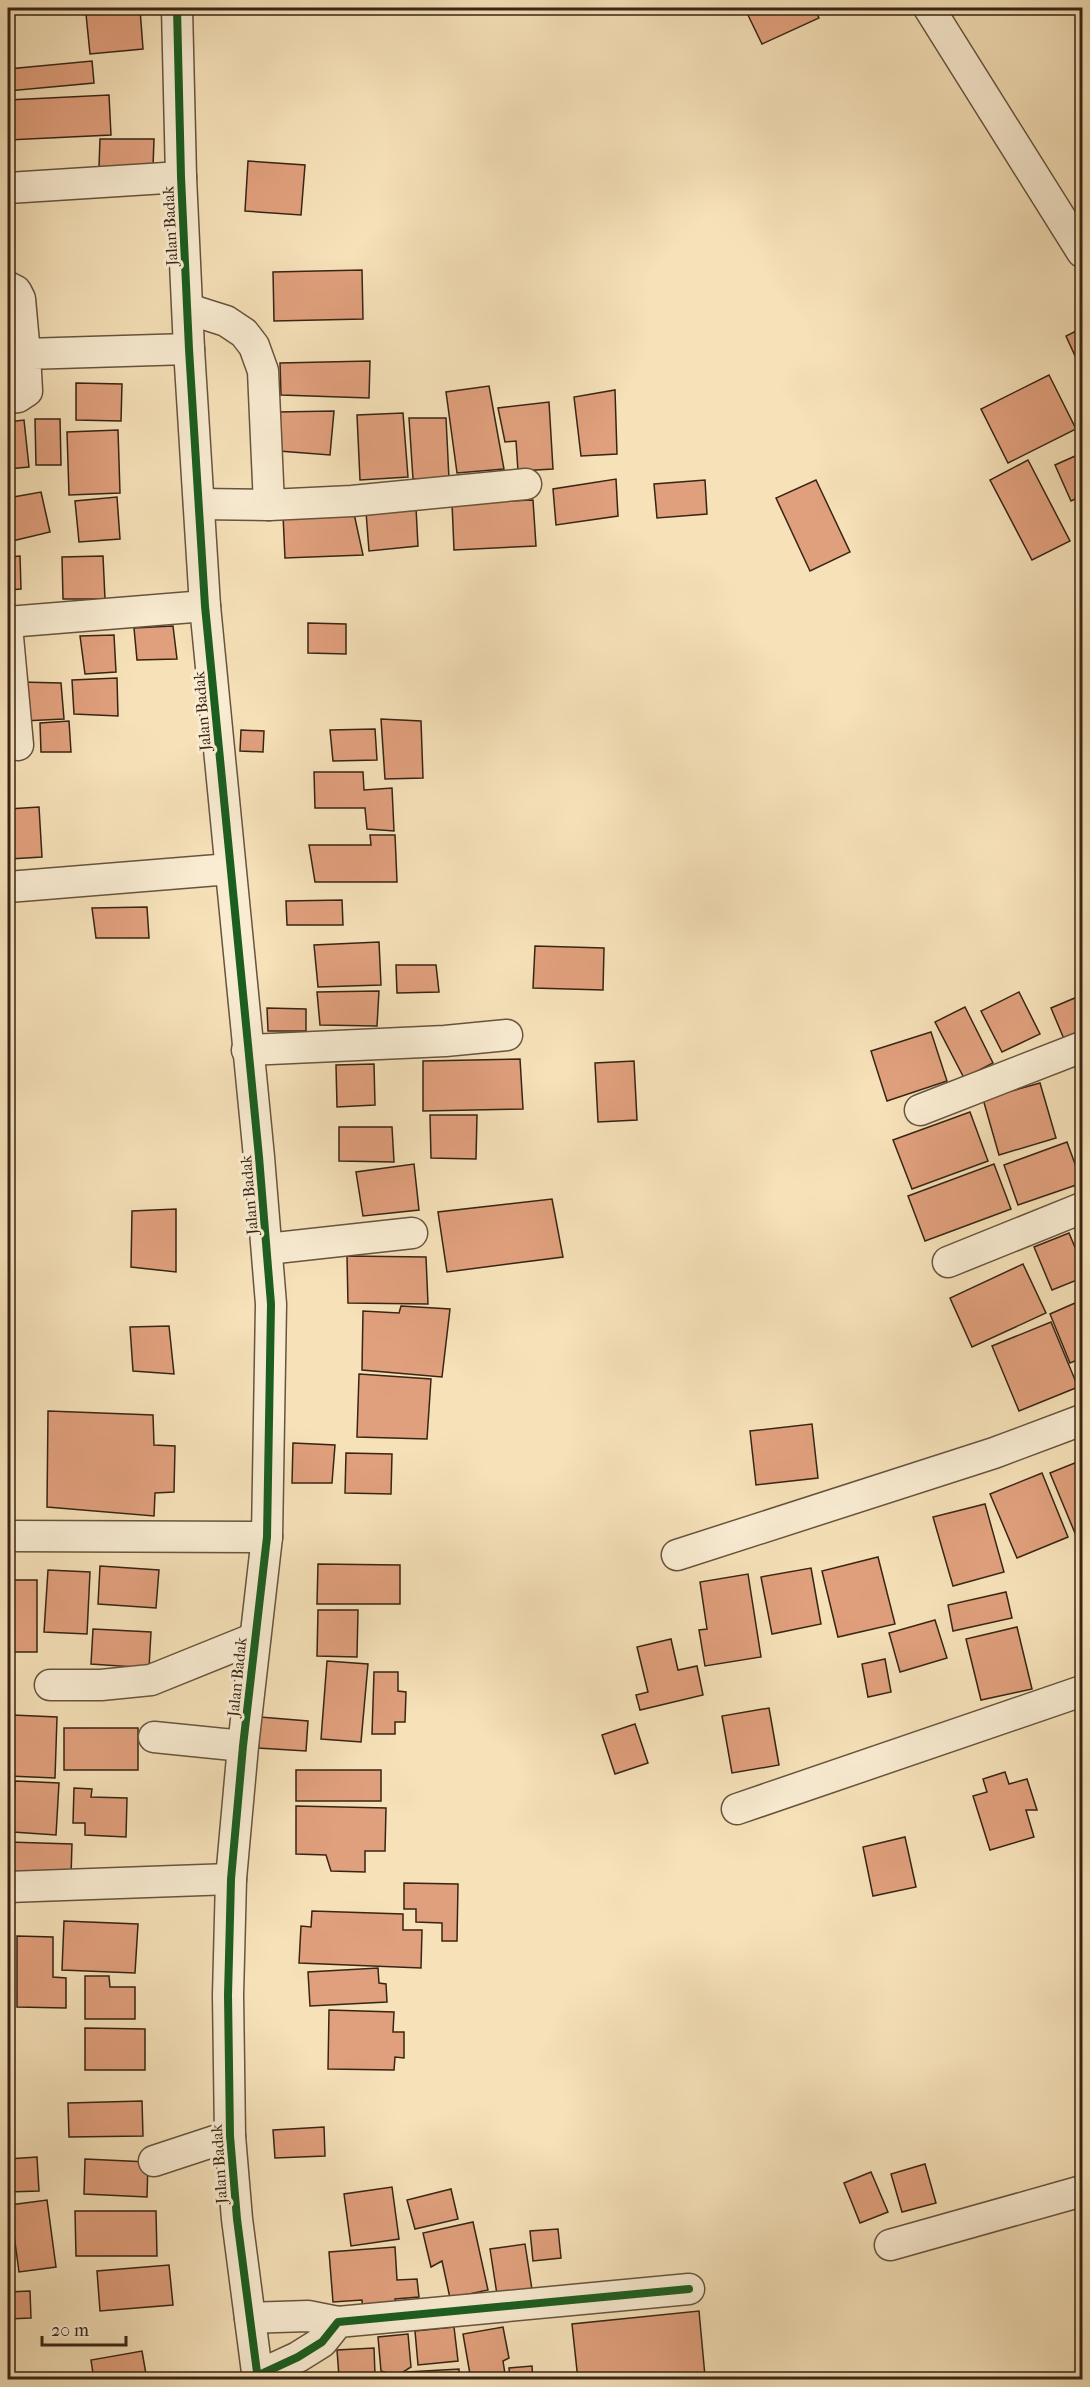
<svg xmlns="http://www.w3.org/2000/svg" width="1090" height="2387" viewBox="0 0 1090 2387" font-family="'IM FELL French Canon',serif">
<style>
.building{fill:#e1a07d;stroke:#372515;stroke-width:1.5}
.lines{fill:none;stroke-linecap:round;stroke-linejoin:round}
.minor-casing{stroke:#67543e;stroke-width:33}
.minor{stroke:#f9ecd2;stroke-width:30}
.cycleway-casing{stroke:#f9ecd2;stroke-width:11}
.cycleway{stroke:#1b5e20;stroke-width:8}
.labels{text-anchor:middle;dominant-baseline:central;stroke-width:6;stroke-linejoin:round;paint-order:stroke}
.street-label{font-size:16px;fill:#372515;stroke:#f9ecd2}
</style>
<rect width="100%" height="100%" fill="#f6e1b9"/>
<filter id="stains"><feTurbulence type="fractalNoise" baseFrequency=".00333" numOctaves="4"/><feColorMatrix values="0 0 0 0 .2 0 0 0 0 .09 0 0 0 0 .02 0 0 0 .5 -.17"/></filter>
<radialGradient id="worn" r=".72"><stop offset=".6" stop-color="#630" stop-opacity="0"/><stop offset="1" stop-color="#630" stop-opacity=".3"/></radialGradient>
<g class="building">
<polygon points="753,8 814,8 819,18 762,44 746,11"/>
<polygon points="140,9 143,49 90,54 86,14"/>
<polygon points="92,61 94,83 8,91 8,69"/>
<polygon points="109,95 111,135 8,140 8,100"/>
<polygon points="100,139 154,139 153,167 99,167"/>
<polygon points="248,161 305,165 301,215 245,211"/>
<polygon points="362,270 363,319 274,321 273,272"/>
<polygon points="1082,328 1082,355 1076,358 1066,336"/>
<polygon points="370,361 369,398 281,395 280,363"/>
<polygon points="1049,375 1076,429 1008,463 981,409"/>
<polygon points="76,383 122,384 121,421 76,420"/>
<polygon points="489,386 504,469 457,473 446,392"/>
<polygon points="615,390 617,454 581,456 574,397"/>
<polygon points="549,402 553,469 518,471 516,441 505,442 498,408"/>
<polygon points="334,411 330,455 279,451 278,412"/>
<polygon points="403,413 408,477 360,480 357,415"/>
<polygon points="409,418 446,418 449,479 413,479"/>
<polygon points="35,419 60,419 61,465 36,465"/>
<polygon points="24,420 29,467 8,469 8,422"/>
<polygon points="118,430 120,493 69,495 67,432"/>
<polygon points="1082,453 1082,496 1071,501 1055,465"/>
<polygon points="1028,460 1070,541 1032,560 990,480"/>
<polygon points="616,479 618,516 556,525 553,489"/>
<polygon points="705,480 707,514 657,518 654,484"/>
<polygon points="816,480 850,552 810,571 776,498"/>
<polygon points="41,492 50,532 8,542 8,498"/>
<polygon points="117,497 120,539 79,542 75,501"/>
<polygon points="533,500 536,546 454,550 452,503"/>
<polygon points="416,508 418,546 369,551 366,512"/>
<polygon points="353,509 363,555 285,558 283,515"/>
<polygon points="20,556 21,589 8,590 8,557"/>
<polygon points="103,556 105,599 63,599 62,557"/>
<polygon points="308,623 346,624 346,654 308,653"/>
<polygon points="173,626 177,659 137,660 134,628"/>
<polygon points="114,635 116,672 85,674 80,636"/>
<polygon points="117,678 118,716 74,714 72,680"/>
<polygon points="20,682 61,683 64,719 23,721"/>
<polygon points="381,719 421,721 423,778 385,779"/>
<polygon points="69,721 71,752 41,752 40,723"/>
<polygon points="375,729 377,760 333,761 330,730"/>
<polygon points="241,730 264,731 263,752 240,751"/>
<polygon points="314,772 363,772 364,790 392,788 394,831 367,829 365,808 315,808"/>
<polygon points="39,807 42,857 10,859 8,809"/>
<polygon points="370,835 395,835 397,882 315,882 309,845 371,845"/>
<polygon points="342,900 343,925 287,925 286,901"/>
<polygon points="147,907 149,938 96,938 92,908"/>
<polygon points="379,942 381,985 318,987 314,945"/>
<polygon points="535,946 604,948 603,990 533,988"/>
<polygon points="396,965 436,965 439,992 397,993"/>
<polygon points="379,991 377,1026 320,1025 317,992"/>
<polygon points="1019,992 1040,1034 1002,1052 981,1011"/>
<polygon points="1082,995 1082,1032 1064,1039 1051,1008"/>
<polygon points="965,1007 993,1063 964,1078 935,1022"/>
<polygon points="267,1008 306,1009 306,1031 268,1031"/>
<polygon points="931,1032 947,1081 887,1101 871,1051"/>
<polygon points="520,1059 523,1109 423,1111 423,1061"/>
<polygon points="634,1061 637,1120 598,1122 595,1063"/>
<polygon points="374,1064 375,1105 337,1107 336,1065"/>
<polygon points="1040,1083 1056,1138 999,1155 983,1099"/>
<polygon points="970,1112 988,1161 912,1189 893,1140"/>
<polygon points="430,1115 477,1115 476,1159 431,1158"/>
<polygon points="339,1127 392,1127 394,1162 339,1161"/>
<polygon points="1067,1142 1082,1183 1018,1205 1004,1165"/>
<polygon points="414,1164 419,1210 363,1216 356,1172"/>
<polygon points="994,1164 1011,1209 925,1241 908,1196"/>
<polygon points="552,1199 563,1257 447,1272 438,1212"/>
<polygon points="176,1209 176,1272 131,1267 132,1211"/>
<polygon points="1069,1233 1082,1264 1082,1278 1052,1290 1034,1247"/>
<polygon points="347,1256 426,1257 428,1304 348,1303"/>
<polygon points="1023,1264 1046,1313 972,1347 950,1298"/>
<polygon points="1082,1300 1082,1358 1070,1363 1050,1314"/>
<polygon points="401,1306 450,1309 442,1377 362,1370 363,1311 399,1313"/>
<polygon points="1051,1322 1078,1387 1019,1411 992,1346"/>
<polygon points="169,1326 174,1374 133,1371 130,1327"/>
<polygon points="359,1374 431,1379 427,1439 357,1437"/>
<polygon points="48,1411 153,1415 154,1445 175,1446 174,1492 155,1493 154,1516 47,1507"/>
<polygon points="812,1424 818,1478 756,1485 750,1431"/>
<polygon points="293,1443 335,1445 332,1483 292,1483"/>
<polygon points="346,1453 392,1454 391,1494 345,1493"/>
<polygon points="1082,1460 1082,1550 1050,1473"/>
<polygon points="1042,1473 1068,1537 1017,1558 990,1494"/>
<polygon points="985,1504 1004,1572 953,1586 933,1517"/>
<polygon points="878,1557 895,1624 838,1637 822,1571"/>
<polygon points="318,1564 400,1565 400,1604 317,1604"/>
<polygon points="100,1566 159,1570 156,1608 98,1604"/>
<polygon points="811,1568 821,1624 772,1634 761,1577"/>
<polygon points="48,1570 90,1572 87,1634 44,1632"/>
<polygon points="748,1574 761,1657 705,1666 699,1630 707,1629 700,1582"/>
<rect x="8" y="1580" width="29" height="72"/>
<polygon points="1006,1592 1012,1618 953,1631 948,1605"/>
<polygon points="318,1610 358,1610 357,1657 317,1656"/>
<polygon points="935,1620 947,1658 900,1672 889,1633"/>
<polygon points="1017,1627 1032,1689 981,1700 966,1639"/>
<polygon points="93,1629 151,1632 149,1668 91,1664"/>
<polygon points="671,1639 678,1670 697,1666 703,1695 640,1710 636,1695 648,1692 637,1647"/>
<polygon points="885,1659 891,1692 868,1697 862,1664"/>
<polygon points="327,1661 368,1664 361,1742 321,1739"/>
<polygon points="374,1672 398,1672 398,1691 406,1692 405,1722 395,1722 395,1734 372,1734"/>
<polygon points="769,1708 779,1765 732,1773 722,1716"/>
<polygon points="12,1715 57,1717 55,1778 9,1776"/>
<polygon points="260,1717 308,1721 306,1751 258,1748"/>
<polygon points="635,1724 648,1763 615,1774 602,1735"/>
<rect x="64" y="1728" width="74" height="42"/>
<rect x="296" y="1770" width="85" height="31"/>
<polygon points="1005,1772 1009,1784 1027,1779 1037,1810 1026,1810 1034,1837 990,1850 973,1796 987,1792 983,1779"/>
<polygon points="15,1781 59,1783 56,1835 13,1832"/>
<polygon points="74,1788 92,1789 91,1797 127,1798 126,1837 85,1835 85,1823 73,1823"/>
<polygon points="296,1806 386,1808 385,1851 365,1851 365,1872 331,1871 326,1855 296,1854"/>
<polygon points="905,1837 916,1887 873,1896 863,1847"/>
<polygon points="8,1842 72,1844 71,1876 8,1875"/>
<polygon points="404,1883 458,1884 457,1941 442,1941 442,1923 416,1922 416,1909 404,1909"/>
<polygon points="312,1911 403,1914 403,1930 422,1930 421,1968 299,1963 301,1926 311,1927"/>
<polygon points="64,1921 138,1924 135,1973 62,1970"/>
<polygon points="17,1936 53,1937 53,1977 66,1978 66,2008 17,2007"/>
<polygon points="378,1968 379,1983 386,1984 387,2002 310,2006 308,1972"/>
<polygon points="85,1976 109,1976 110,1987 135,1987 135,2019 85,2019"/>
<polygon points="329,2010 394,2012 393,2032 404,2032 404,2058 395,2057 394,2070 328,2069"/>
<polygon points="85,2028 145,2029 145,2070 85,2070"/>
<polygon points="142,2101 143,2136 69,2137 68,2103"/>
<polygon points="324,2127 325,2156 275,2158 273,2130"/>
<polygon points="37,2157 39,2191 8,2192 8,2159"/>
<polygon points="85,2159 148,2162 147,2197 84,2194"/>
<polygon points="925,2164 936,2203 902,2212 891,2174"/>
<polygon points="871,2172 888,2212 860,2223 844,2183"/>
<polygon points="392,2187 399,2239 351,2246 344,2194"/>
<polygon points="451,2189 458,2219 415,2229 407,2200"/>
<polygon points="47,2200 56,2267 19,2272 10,2205"/>
<polygon points="75,2211 156,2211 157,2256 76,2256"/>
<polygon points="473,2222 488,2290 450,2298 442,2261 431,2267 423,2233"/>
<polygon points="558,2229 561,2258 533,2261 530,2231"/>
<polygon points="525,2244 533,2296 498,2301 490,2249"/>
<polygon points="395,2247 397,2280 417,2279 419,2297 395,2299 396,2314 363,2316 362,2300 333,2302 329,2252"/>
<polygon points="169,2265 173,2305 100,2311 97,2271"/>
<polygon points="30,2291 31,2318 8,2319 8,2292"/>
<polygon points="699,2311 705,2376 675,2380 578,2380 572,2324"/>
<polygon points="454,2327 458,2361 418,2365 415,2331"/>
<polygon points="503,2327 509,2358 503,2361 506,2380 471,2380 463,2334"/>
<polygon points="408,2334 411,2367 397,2376 381,2371 378,2337"/>
<polygon points="374,2348 375,2375 339,2377 337,2350"/>
<polygon points="142,2351 147,2380 94,2380 91,2360"/>
<polygon points="532,2366 533,2380 510,2380 509,2368"/>
<polygon points="459,2369 459,2380 407,2380 407,2372"/>
</g>
<g class="lines">
<g class="minor-casing">
<g id="minor">
<polyline points="177,8 181,177 189,349 205,606 259,1157 271,1304 267,1537 243,1746 231,1879 228,1995 230,2136 237,2219 258,2380"/>
<polyline points="929,8 1082,252"/>
<polyline points="8,188 181,177"/>
<polyline points="8,287 16,291 20,299 25,354"/>
<polyline points="188,309 226,321 244,333 254,346 263,371 269,505 352,501 526,484"/>
<polyline points="8,398 18,397 27,391 25,354 189,349"/>
<polyline points="199,504 269,505"/>
<polyline points="8,622 205,606"/>
<polyline points="8,637 18,745"/>
<polyline points="8,887 230,869"/>
<polyline points="247,1050 445,1041 507,1035"/>
<polyline points="920,1110 1082,1047"/>
<polyline points="267,1249 412,1233"/>
<polyline points="948,1262 1082,1208"/>
<polyline points="8,1536 267,1537"/>
<polyline points="677,1555 994,1453 1082,1420"/>
<polyline points="50,1685 101,1685 151,1680 255,1638"/>
<polyline points="154,1737 243,1746"/>
<polyline points="737,1809 1082,1691"/>
<polyline points="8,1887 231,1879"/>
<polyline points="154,2161 230,2136"/>
<polyline points="890,2245 1082,2191"/>
<polyline points="250,2318 308,2316 338,2322"/>
<polyline points="257,2376 298,2357 322,2342 338,2322 689,2289"/>
</g>
</g>
<use href="#minor" class="minor"/>
<g class="cycleway-casing">
<g id="cycleway">
<polyline points="177,8 181,177 189,349 205,606 259,1157 271,1304 267,1537 243,1746 231,1879 228,1995 230,2136 237,2219 258,2380"/>
<polyline points="257,2376 298,2357 322,2342 338,2322 689,2289"/>
</g>
</g>
<use href="#cycleway" class="cycleway"/>
</g>
<g class="labels">
<g class="street-label">
<text transform="translate(170 226) rotate(-93)">Jalan Badak</text>
<text transform="translate(202 711) rotate(-95)">Jalan Badak</text>
<text transform="translate(249 1195) rotate(-95)">Jalan Badak</text>
<text transform="translate(237 1677) rotate(-84)">Jalan Badak</text>
<text transform="translate(219 2164) rotate(-94)">Jalan Badak</text>
</g>
</g>
<rect width="1090" height="2387" fill="none" stroke="#f6e1b9" stroke-width="30"/>
<rect x="9" y="9" width="1072" height="2369" fill="none" stroke="#372515" stroke-width="3"/>
<rect x="15" y="15" width="1060" height="2357" fill="none" stroke="#372515" stroke-width="1.5"/>
<path d="M42 2336v9h84v-9" fill="none" stroke="#372515" stroke-width="3"/>
<text x="51" y="2336" font-size="18" fill="#372515" stroke="#f9ecd2" stroke-width="4.5" paint-order="stroke">20 m</text>
<rect width="100%" height="100%" filter="url(#stains)"/>
<rect width="100%" height="100%" fill="url(#worn)"/>
</svg>
